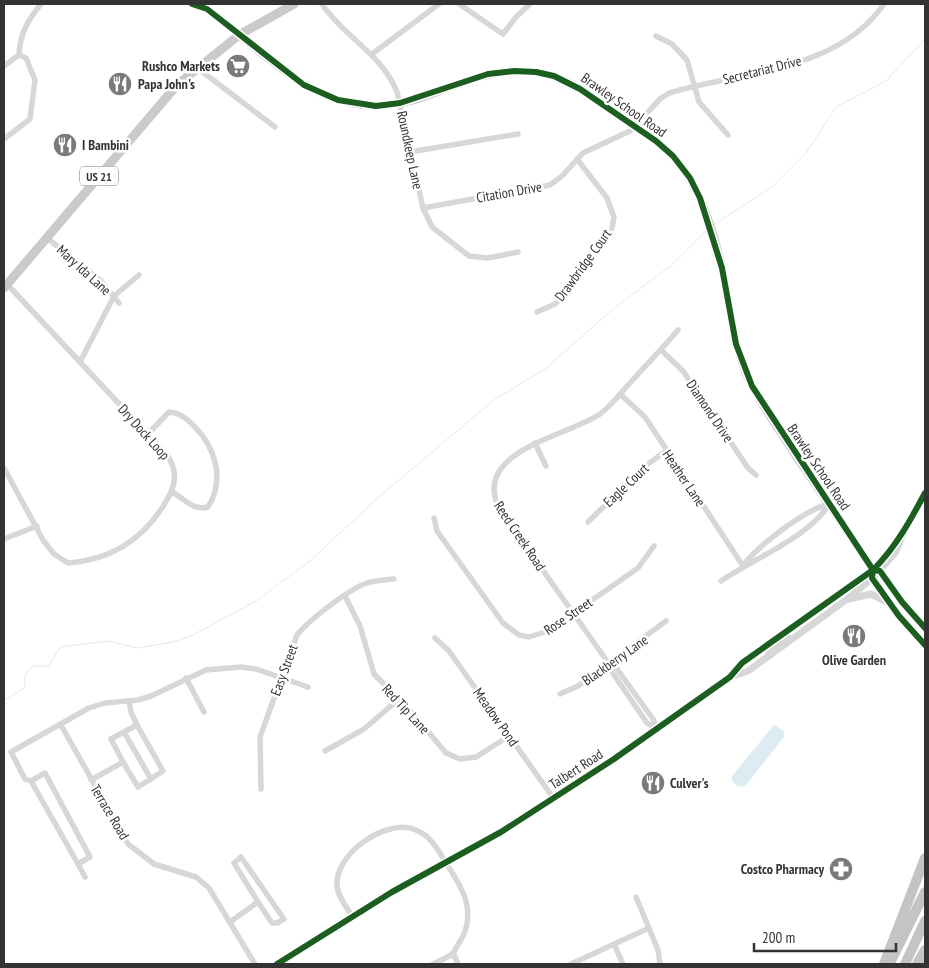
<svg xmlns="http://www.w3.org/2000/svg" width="929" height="968" viewBox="0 0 929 968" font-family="'PT Sans Narrow',sans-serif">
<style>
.water{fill:#ddebf3}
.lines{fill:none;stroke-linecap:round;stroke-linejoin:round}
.stream{stroke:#ddebf3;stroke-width:1}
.minor{stroke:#d7d7d7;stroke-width:5.5}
.tertiary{stroke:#d7d7d7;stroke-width:7}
.secondary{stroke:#d0d0d0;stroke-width:8}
.primary{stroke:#cacaca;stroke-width:9}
.motorway{stroke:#c4c4c4;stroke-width:10}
.cycleway-casing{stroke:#fff;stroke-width:9}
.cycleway{stroke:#1b5e20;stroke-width:6}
.labels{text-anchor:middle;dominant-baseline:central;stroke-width:5;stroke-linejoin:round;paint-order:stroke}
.shield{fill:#fff;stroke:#707070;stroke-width:1}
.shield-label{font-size:12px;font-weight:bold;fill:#333}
.poi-label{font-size:14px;font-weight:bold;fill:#333;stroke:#fff;text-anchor:start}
.street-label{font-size:14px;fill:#333;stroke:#fff}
</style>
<rect width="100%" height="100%" fill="#fff"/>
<polygon class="water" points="774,725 784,731 784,737 746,785 742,787 737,786 732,781 732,776"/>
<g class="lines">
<g class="stream">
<polyline points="713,225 772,187 806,153 836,107 886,81 925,39"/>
<polyline points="4,698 7,699 25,687 25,675 32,666 49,666 60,647 108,641 138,648 173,642 193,635 256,601 311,560 381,495 494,400 545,369 613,309 673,264 708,229"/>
</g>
<g class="minor">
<path d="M322,4C344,37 382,54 397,92L423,208L432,227L469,256L488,258L518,252"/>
<polyline points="459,4 503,34 516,17 530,4"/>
<polyline points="656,36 672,44 687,60 699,102 728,135"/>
<polyline points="372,54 439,4"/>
<path d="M19,55C20,33 28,20 41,4"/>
<polyline points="4,66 19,55 26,58 35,80 30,119 4,139"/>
<polyline points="196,67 275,127"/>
<polyline points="410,152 518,134"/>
<path d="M423,208L550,185L562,176L583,153L630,131L660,99L669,93C742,71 837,72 884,4"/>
<polyline points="47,238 101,281 119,303"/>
<polyline points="537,312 555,304 562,297 607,237 612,228 614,217 607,198 577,159"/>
<polyline points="661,350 683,371 748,468 756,475"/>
<polyline points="80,362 114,296 139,275"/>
<polyline points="620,394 645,417 743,566"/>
<path d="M148,434L169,412C180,413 186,418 194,426C216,448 225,480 208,507C193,511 185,499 172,492"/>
<polyline points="535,443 546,466"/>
<path d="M4,468L43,540L54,554L68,563C110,560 142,540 164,505C175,487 179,475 168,456L6,283"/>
<polyline points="434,518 437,531 503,623 519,635 529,637 548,631 638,568 654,546"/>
<polyline points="588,522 644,467 666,451"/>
<polyline points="4,539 37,526"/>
<path d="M744,564C761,544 804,510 829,504"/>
<path d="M873,570C896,547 910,521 925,493"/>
<polyline points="880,571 896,553 904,534"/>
<path d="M721,581C751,560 811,536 829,504"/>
<polyline points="345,596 360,626 374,674 415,716 446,753 460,759 476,757 509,736"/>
<polyline points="435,638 449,651 554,799"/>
<polyline points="609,664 612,672 647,723 657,729"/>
<polyline points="186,678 204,712"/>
<polyline points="560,694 578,686 666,621"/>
<polyline points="61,725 128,844 154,864 196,877 209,888 255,964"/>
<path d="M657,729L653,719L617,669L609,664L499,508C471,451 568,436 600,414C611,406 620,394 629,384C645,366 662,349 678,330"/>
<polyline points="124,732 151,779"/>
<polyline points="325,751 364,729 399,699"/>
<polyline points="123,762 138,787 163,771 137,725"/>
<polyline points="91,780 123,762 111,739 137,725 131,712 129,701"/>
<polyline points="31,781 78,864"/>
<path d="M261,789L260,737L297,635C309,620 349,589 367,583C375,580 385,580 394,579"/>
<polyline points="85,877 78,864 90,857 45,773 31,781 25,779 11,752 89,708 105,703 138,700 151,696 206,670 241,667 256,669 308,687"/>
<polyline points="636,897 658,950 660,964"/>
<path d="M353,917C347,908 338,897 337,886C334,854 387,817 416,830C431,836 438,850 446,863C462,887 477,911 461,940C458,943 456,950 453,953C448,958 439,961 433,964"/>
<polyline points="230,922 258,902 272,923 277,923 284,919 241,857 234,863 258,902"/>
<polyline points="614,944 623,964"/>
<polyline points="453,953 458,964"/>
<polyline points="571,964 649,928"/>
</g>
<g class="tertiary">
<polyline points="192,4 207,9 239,35"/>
<polyline points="849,599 871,594 887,602"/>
<polyline points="768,656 770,650 787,636"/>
<polyline points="730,677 748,671 846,600 876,575"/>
<polyline points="277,964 392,892 501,832 614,759 730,677 742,663 873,570"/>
</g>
<g class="secondary">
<path d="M239,35C298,83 346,126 427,96C463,82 494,68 533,72C565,75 588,94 614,111C634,125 658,139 674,158C705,193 718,244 726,289C732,323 736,355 752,386C764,410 781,432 795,455C821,493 847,531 873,570L872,578L899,616L925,645"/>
<polyline points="873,570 880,571 902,602 925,628"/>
</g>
<polyline class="primary" points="4,288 177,85 239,35 294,4"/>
<g class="motorway">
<polyline points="890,963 925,892"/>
<polyline points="884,964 925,858"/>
<polyline points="905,964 925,921"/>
<polyline points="917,964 925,950"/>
</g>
<g class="cycleway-casing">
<g id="cycleway">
<polyline points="192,4 207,9 221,20 304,85 338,100 376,106 400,103 488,74 514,71 536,72 554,76 580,89 656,141 673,156 690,178 700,198 722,268 736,344 752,386 873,570 872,578 899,616 925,645"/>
<polyline points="873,570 880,571 902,602 925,628"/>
<path d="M277,964L392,892L501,832L614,759L730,677L742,663L873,570C896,547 910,521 925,493"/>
</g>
</g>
<use href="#cycleway" class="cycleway"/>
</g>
<defs>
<g id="supermarket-disc" transform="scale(1.25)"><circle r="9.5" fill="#7a7a7a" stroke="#fff"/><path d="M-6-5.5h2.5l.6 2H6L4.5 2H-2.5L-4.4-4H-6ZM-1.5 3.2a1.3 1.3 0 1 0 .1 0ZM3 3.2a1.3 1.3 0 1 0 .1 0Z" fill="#fff"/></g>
<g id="restaurant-disc" transform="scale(1.25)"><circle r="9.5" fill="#7a7a7a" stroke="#fff"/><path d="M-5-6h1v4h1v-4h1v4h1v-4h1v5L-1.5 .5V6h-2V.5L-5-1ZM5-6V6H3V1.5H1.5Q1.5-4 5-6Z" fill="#fff"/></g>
<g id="pharmacy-disc" transform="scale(1.25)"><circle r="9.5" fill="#7a7a7a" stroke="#fff"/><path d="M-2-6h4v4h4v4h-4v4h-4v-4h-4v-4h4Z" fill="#fff"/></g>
</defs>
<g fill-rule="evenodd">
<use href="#supermarket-disc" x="238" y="66"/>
<use href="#restaurant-disc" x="120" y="84"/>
<use href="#restaurant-disc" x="65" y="145"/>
<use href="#restaurant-disc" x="854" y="636"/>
<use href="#restaurant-disc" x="653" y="783"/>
<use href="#pharmacy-disc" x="841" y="869"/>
</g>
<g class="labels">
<rect class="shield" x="80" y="166.5" width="38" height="19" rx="4"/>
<g class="shield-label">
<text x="99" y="176">US 21</text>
</g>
<g class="poi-label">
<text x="220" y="66" text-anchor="end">Rushco Markets</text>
<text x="138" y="84">Papa John's</text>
<text x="82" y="145">I Bambini</text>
<text x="854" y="660" text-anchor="middle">Olive Garden</text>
<text x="670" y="783">Culver's</text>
<text x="824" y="869" text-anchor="end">Costco Pharmacy</text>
</g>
<g class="street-label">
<text transform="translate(762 70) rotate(-14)">Secretariat Drive</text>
<text transform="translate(624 105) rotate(35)">Brawley School Road</text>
<text transform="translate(410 150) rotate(78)">Roundkeep Lane</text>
<text transform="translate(509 192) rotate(-10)">Citation Drive</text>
<text transform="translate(583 265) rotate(-54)">Drawbridge Court</text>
<text transform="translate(84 270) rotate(42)">Mary Ida Lane</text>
<text transform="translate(710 411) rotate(56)">Diamond Drive</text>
<text transform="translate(144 432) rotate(48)">Dry Dock Loop</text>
<text transform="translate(819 467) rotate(56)">Brawley School Road</text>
<text transform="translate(684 478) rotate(56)">Heather Lane</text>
<text transform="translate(626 485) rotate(-43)">Eagle Court</text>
<text transform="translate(520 536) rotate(56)">Reed Creek Road</text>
<text transform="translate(568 616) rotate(-34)">Rose Street</text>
<text transform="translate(615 660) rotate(-35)">Blackberry Lane</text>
<text transform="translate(284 670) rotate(-70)">Easy Street</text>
<text transform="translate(406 709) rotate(47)">Red Tip Lane</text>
<text transform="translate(496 717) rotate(55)">Meadow Pond</text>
<text transform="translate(576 769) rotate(-33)">Talbert Road</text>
<text transform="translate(110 812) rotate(59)">Terrace Road</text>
</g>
</g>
<rect width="929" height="968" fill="none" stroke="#333333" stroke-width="10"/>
<path d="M754 943v8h142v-8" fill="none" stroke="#333333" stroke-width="2.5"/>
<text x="762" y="943" font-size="15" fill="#333333" stroke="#ffffff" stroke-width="4" paint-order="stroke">200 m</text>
</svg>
